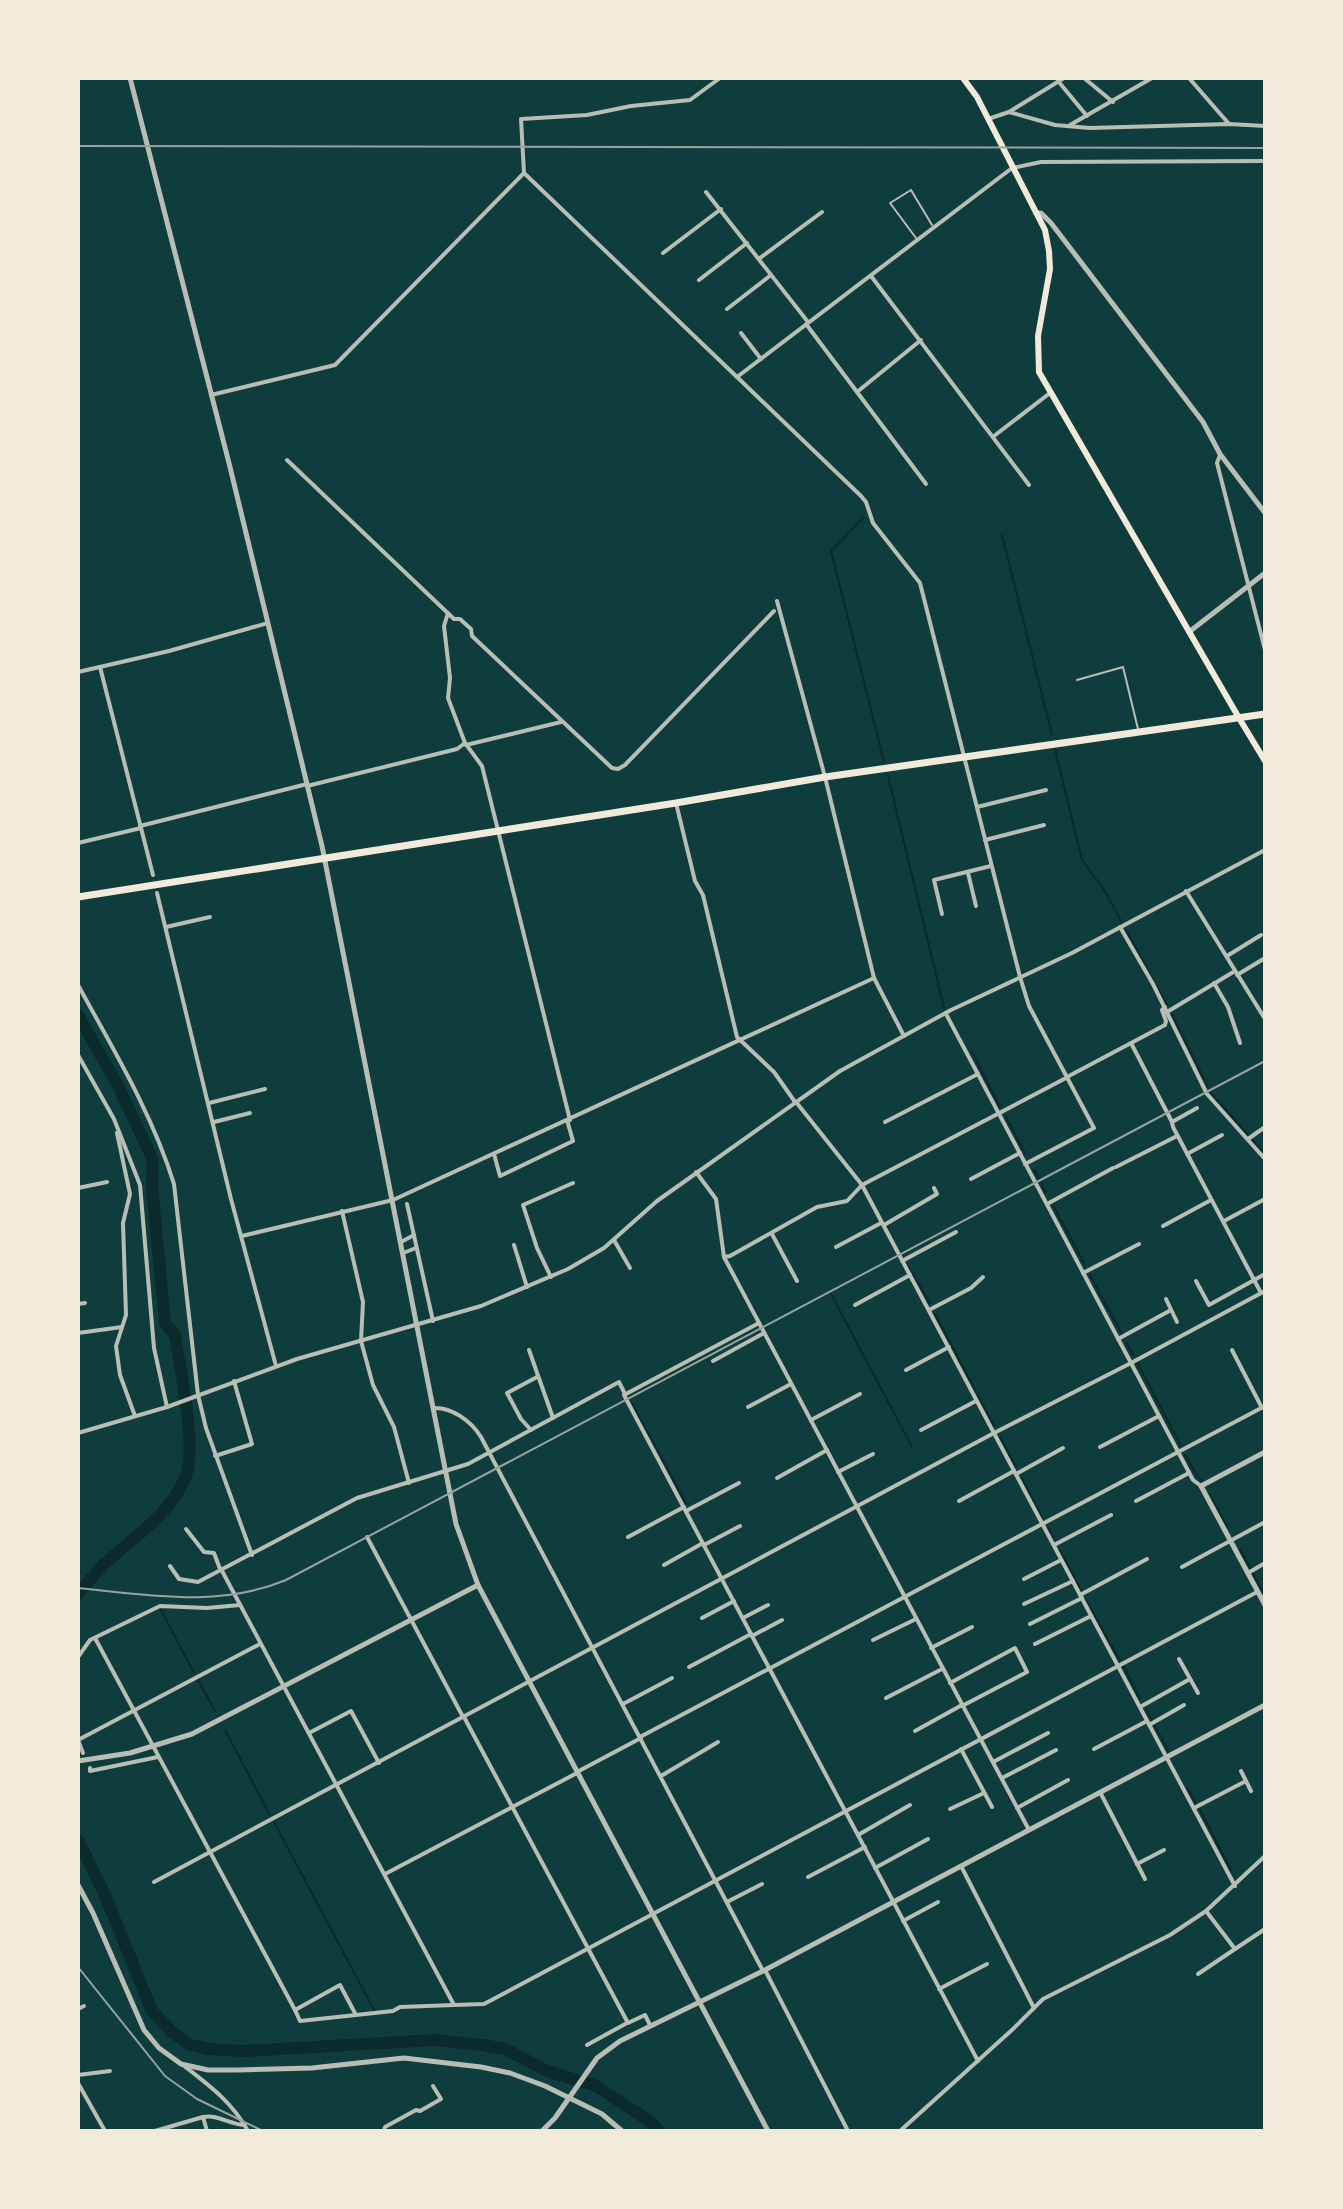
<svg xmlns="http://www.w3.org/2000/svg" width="1343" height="2209" viewBox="0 0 1343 2209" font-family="'Alegreya Sans',sans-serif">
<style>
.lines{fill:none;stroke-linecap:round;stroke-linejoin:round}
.stream{stroke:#0a2a2b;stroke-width:2}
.river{stroke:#0a2a2b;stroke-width:12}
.service{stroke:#b8beb3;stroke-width:2}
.minor{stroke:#b8beb3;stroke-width:4}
.tertiary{stroke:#b8beb3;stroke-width:5}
.secondary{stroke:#f1e9da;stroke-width:6}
.primary{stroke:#f1e9da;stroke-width:6}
.trunk{stroke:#f1e9da;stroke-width:7}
.rail{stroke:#97a49c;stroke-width:2}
</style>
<rect width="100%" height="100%" fill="#0f3d3e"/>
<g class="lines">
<g class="stream">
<polyline points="862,519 831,551 884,761"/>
<polyline points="1002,535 1052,735"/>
<polyline points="1055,749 1082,860 1105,891 1121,921"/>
<polyline points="888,776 944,1008"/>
<polyline points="1126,930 1167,1005"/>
<polyline points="1172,1015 1208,1087"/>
<polyline points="972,1052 1000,1107"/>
<polyline points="1210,1092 1265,1154"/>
<polyline points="1006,1117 1025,1153"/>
<polyline points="1034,1169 1039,1179"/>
<polyline points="1041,1183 1046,1193"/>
<polyline points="1054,1207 1085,1265"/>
<polyline points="907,1265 930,1303"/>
<polyline points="1090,1275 1122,1334"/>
<polyline points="831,1294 912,1447"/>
<polyline points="935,1314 994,1426"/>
<polyline points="1126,1342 1134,1356"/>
<polyline points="1137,1362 1181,1446"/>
<polyline points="631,1402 686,1503"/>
<polyline points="1000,1437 1016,1467"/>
<polyline points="1185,1455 1198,1477 1202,1480"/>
<polyline points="1021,1477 1042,1517"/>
<polyline points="1209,1494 1227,1526"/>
<polyline points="1048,1528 1054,1540"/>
<polyline points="1240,1549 1250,1568"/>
<polyline points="1060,1551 1081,1590"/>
<polyline points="1253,1574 1265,1596"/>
<polyline points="1085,1599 1120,1660"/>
<polyline points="160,1608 194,1673"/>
<polyline points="1123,1665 1140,1699"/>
<polyline points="198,1680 215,1711"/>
<polyline points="1146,1709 1152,1720"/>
<polyline points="1155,1726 1168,1750"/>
<polyline points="225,1730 270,1815"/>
<polyline points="1188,1789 1196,1804"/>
<polyline points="1200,1810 1231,1870"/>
<polyline points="274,1822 374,2010"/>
</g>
<g class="river">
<path d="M78,1015L118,1086L153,1160L152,1186L165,1323L175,1335C180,1369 197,1446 186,1476C170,1516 132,1538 102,1566C94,1575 86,1585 78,1594"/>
<polyline points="78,1840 104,1893 152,2011 172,2032 190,2045 209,2049 244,2051 435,2040 483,2045 505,2049 547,2071 596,2086 651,2122 659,2131"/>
</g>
<g class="service">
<polyline points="916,238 890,203 911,190 932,225"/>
<polyline points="1077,680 1123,667 1138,729"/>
</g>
<g class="minor">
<polyline points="1084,78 1113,102"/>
<polyline points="1189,78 1229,124"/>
<polyline points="1058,81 1087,116"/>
<polyline points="1009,112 1064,78"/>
<polyline points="988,119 1009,112 1055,125 1090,128 1229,124 1265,126"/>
<polyline points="1070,125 1152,78"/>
<polyline points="524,173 521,119 587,115 631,106 690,100 720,78"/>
<polyline points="706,192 808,322"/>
<polyline points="663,253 721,209"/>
<polyline points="760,258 822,212"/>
<polyline points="871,276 1029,485"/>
<polyline points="699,280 747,243"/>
<polyline points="727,309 771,275"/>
<polyline points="806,324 926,484"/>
<polyline points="741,333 761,359"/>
<polyline points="737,377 861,496 866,502 873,523 920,583 1020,977 1029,1006 1094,1128 1025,1164"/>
<polyline points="857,392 921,340"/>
<polyline points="211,395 335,365 524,173 737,377 1012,168 1041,162 1265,161"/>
<polyline points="994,436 1050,393"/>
<polyline points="1220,455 1217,463 1265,650"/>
<polyline points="287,460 454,619 460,619 471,629 472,636 612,768 618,769 625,765 774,611"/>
<polyline points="777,601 825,777 874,978 904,1036"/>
<polyline points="448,613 444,626 450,678 448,698 465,743 482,766 570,1120"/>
<polyline points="100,667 153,875"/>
<polyline points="78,672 169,651 268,623"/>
<polyline points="466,745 561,722"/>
<polyline points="307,786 457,749 465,743"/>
<polyline points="676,803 695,881 703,895 737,1037 774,1072 795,1102"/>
<polyline points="977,807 1046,790"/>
<polyline points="140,826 307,784"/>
<polyline points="985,840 1044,825"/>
<polyline points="78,843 141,828"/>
<polyline points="968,873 976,906"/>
<polyline points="1186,891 1265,1019"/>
<polyline points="157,893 231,1199 276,1366"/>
<polyline points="942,914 934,880 991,866"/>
<polyline points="166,927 210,917"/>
<polyline points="1120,927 1153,984 1207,1094 1265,1159"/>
<polyline points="1227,956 1261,935"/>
<polyline points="1237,975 1265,958"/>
<polyline points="1214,983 1228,1007 1240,1043"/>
<path d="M78,985C113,1049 152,1113 174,1184L198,1395L206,1428L252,1555"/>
<polyline points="1167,1012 1235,971"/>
<polyline points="946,1014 1193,1480 1201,1486"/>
<polyline points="1131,1043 1172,1122"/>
<polyline points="78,1055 114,1119 140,1185 154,1348 167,1407"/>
<polyline points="1067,1077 1165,1025 1166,1021 1162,1010 1165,1007"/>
<polyline points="796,1102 862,1185 1235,1886"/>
<polyline points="209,1103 265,1089"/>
<polyline points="1197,1108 1172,1122 1173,1127 1261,1293"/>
<polyline points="214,1122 250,1113"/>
<polyline points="885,1122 978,1074"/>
<polyline points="117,1133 130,1194 123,1223 126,1315 116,1346 120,1375 135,1416"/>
<polyline points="1248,1139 1265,1127"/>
<polyline points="494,1154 500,1176 573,1141 567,1120"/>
<polyline points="1187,1154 1222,1135"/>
<polyline points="1116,1167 1177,1136"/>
<polyline points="696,1172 716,1199 724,1257 1029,1830"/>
<polyline points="971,1179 1020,1153"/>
<polyline points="78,1188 107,1182"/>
<polyline points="407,1204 433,1321"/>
<polyline points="1047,1204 1113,1168"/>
<polyline points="342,1211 363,1302 361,1341 373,1385 394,1427 409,1483"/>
<polyline points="1224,1221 1265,1199"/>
<polyline points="884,1225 937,1194 934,1188"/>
<polyline points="1163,1226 1211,1200"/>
<polyline points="772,1234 797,1281"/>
<polyline points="242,1236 393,1200 874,978"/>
<polyline points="614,1240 630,1268"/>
<polyline points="401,1242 414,1235"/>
<polyline points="514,1245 527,1287"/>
<polyline points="836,1247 881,1223"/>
<polyline points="403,1253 416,1248"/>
<polyline points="724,1257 730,1256 817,1207 847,1201 862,1185 1066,1078"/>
<polyline points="902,1261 956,1232"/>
<polyline points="1083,1273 1139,1244"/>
<polyline points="551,1277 537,1248 523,1205 573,1183"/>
<polyline points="1196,1281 1209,1305 1265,1274"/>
<polyline points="1166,1299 1177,1322"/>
<polyline points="78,1304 85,1303"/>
<polyline points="855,1305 910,1275"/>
<polyline points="929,1310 971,1288 983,1277"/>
<polyline points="759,1323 624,1395 978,2061"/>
<polyline points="78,1333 122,1327"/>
<polyline points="1118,1339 1171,1310"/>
<polyline points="529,1350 553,1418"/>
<polyline points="1232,1350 1262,1408"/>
<polyline points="713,1361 764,1333"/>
<polyline points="1131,1363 1265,1291"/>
<polyline points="906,1370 949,1347"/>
<polyline points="748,1407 791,1384"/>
<path d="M433,1408C452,1407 471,1421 481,1437L763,1971"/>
<polyline points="811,1420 860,1394"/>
<polyline points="531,1430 521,1419 507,1393 537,1377"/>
<polyline points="921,1430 976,1401"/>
<polyline points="78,1433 167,1407 297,1359 481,1306 568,1269 604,1248 657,1201 840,1071 951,1010 1072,953 1265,850"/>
<polyline points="1100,1447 1159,1416"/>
<polyline points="215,1456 252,1444 234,1381"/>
<polyline points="838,1472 873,1454"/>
<polyline points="1016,1474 1063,1448"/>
<polyline points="777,1478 827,1450"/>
<polyline points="959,1501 1014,1471"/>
<polyline points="1136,1501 1189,1473"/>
<polyline points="686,1511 739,1483"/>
<polyline points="186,1529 204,1552 214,1553 220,1569"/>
<polyline points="367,1537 463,1717"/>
<polyline points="628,1537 684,1507"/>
<polyline points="704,1545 740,1526"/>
<polyline points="1054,1545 1111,1515"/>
<polyline points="664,1565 703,1543"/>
<polyline points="170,1566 179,1579 198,1582 357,1498 468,1464 619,1382 625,1394"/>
<polyline points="1182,1567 1265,1522"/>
<polyline points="221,1569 454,2005 484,2004 1257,1592"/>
<polyline points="1248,1573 1265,1563"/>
<polyline points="1024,1579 1061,1560"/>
<polyline points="1080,1595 1147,1559"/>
<polyline points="1024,1604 1073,1581"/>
<polyline points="702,1618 734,1601"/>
<polyline points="743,1618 768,1605"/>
<polyline points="1030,1624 1082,1598"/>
<polyline points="752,1636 782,1620"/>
<polyline points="95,1638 295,2010 340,1985 356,2015"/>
<polyline points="873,1640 916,1619"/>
<polyline points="1035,1644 1091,1616"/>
<polyline points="931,1648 972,1627"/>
<polyline points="78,1657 90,1640 160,1606 207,1608 240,1605"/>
<polyline points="1179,1659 1198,1693"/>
<polyline points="689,1667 751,1634"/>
<polyline points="950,1683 1015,1648 1027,1672 962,1706"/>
<polyline points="886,1698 942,1669"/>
<polyline points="623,1704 672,1678"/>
<polyline points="1140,1707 1190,1679"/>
<polyline points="464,1717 628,2023 645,2015 650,2025"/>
<polyline points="1149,1725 1184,1705"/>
<polyline points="915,1731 962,1705"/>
<polyline points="309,1733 351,1711 379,1763"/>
<polyline points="640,1737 1265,1406"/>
<polyline points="961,1749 992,1807"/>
<polyline points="1094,1749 1147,1721"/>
<polyline points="83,1753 78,1740 260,1644"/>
<polyline points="993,1762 1048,1733"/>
<polyline points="90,1768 90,1771 158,1757"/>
<polyline points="1241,1771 1251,1791"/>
<polyline points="577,1772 641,1738"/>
<polyline points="661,1776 718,1742"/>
<polyline points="1002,1778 1056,1750"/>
<polyline points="1100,1792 1145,1879"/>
<polyline points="1017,1808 1068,1780"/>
<polyline points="1194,1808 1246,1781"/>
<polyline points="950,1809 984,1793"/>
<polyline points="858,1835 910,1805"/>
<polyline points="1137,1864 1164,1850"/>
<polyline points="961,1866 1034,2008"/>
<polyline points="875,1868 928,1839"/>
<polyline points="385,1874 577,1773"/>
<polyline points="808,1877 865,1847"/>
<polyline points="154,1882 994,1433 1131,1363"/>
<polyline points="727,1902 762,1884"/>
<polyline points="903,1921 938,1902"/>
<polyline points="1235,1949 1265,1929"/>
<polyline points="765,1970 848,2131"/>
<polyline points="1198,1974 1235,1949 1206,1911"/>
<polyline points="939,1989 987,1964"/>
<polyline points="78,2009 84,2006"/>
<polyline points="295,2010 300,2021 393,2011 400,2007 454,2005"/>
<polyline points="587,2045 627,2023"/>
<path d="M183,2065C209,2085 232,2102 248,2131"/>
<polyline points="78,2075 110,2071"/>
<polyline points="78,2083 105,2131"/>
<path d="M203,2117C218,2114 230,2125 245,2125"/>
<polyline points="155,2131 203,2117 207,2131"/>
<polyline points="384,2131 385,2127 416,2110 420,2111 441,2099 433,2086"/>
<polyline points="900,2131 1013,2029 1043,1999 1170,1935 1206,1911 1265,1856"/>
</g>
<g class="tertiary">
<polyline points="130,78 229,463 322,846 456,1524 478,1585 768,2131"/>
<polyline points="1036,213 1041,213 1051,223 1203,422 1220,454 1265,513"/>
<polyline points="1189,632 1265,573"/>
<polyline points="1265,1452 1201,1486 1265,1605"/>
<polyline points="78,1761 130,1753 192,1734 478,1585"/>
<polyline points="78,1885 93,1913 144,2030 159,2048 181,2064 208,2070 238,2070 312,2068 404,2058 481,2067 510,2073 545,2086 602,2114 622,2131"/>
<polyline points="542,2131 555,2118 597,2058 620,2041 763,1971 1265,1705"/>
</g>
<polyline class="secondary" points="963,78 977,97 1045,230 1049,251 1050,269 1038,336 1039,372 1239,718"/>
<polyline class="primary" points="1239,718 1265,761"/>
<polyline class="trunk" points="78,897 676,803 825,777 1265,714"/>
<g class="rail">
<polyline points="78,146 1265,148"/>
<path d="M78,1588C149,1595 219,1608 286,1580L1265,1061"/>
<polyline points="78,1967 165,2076 197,2099 263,2131"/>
</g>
</g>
<rect width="1343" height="2209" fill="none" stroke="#f1e9da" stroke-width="160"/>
</svg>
